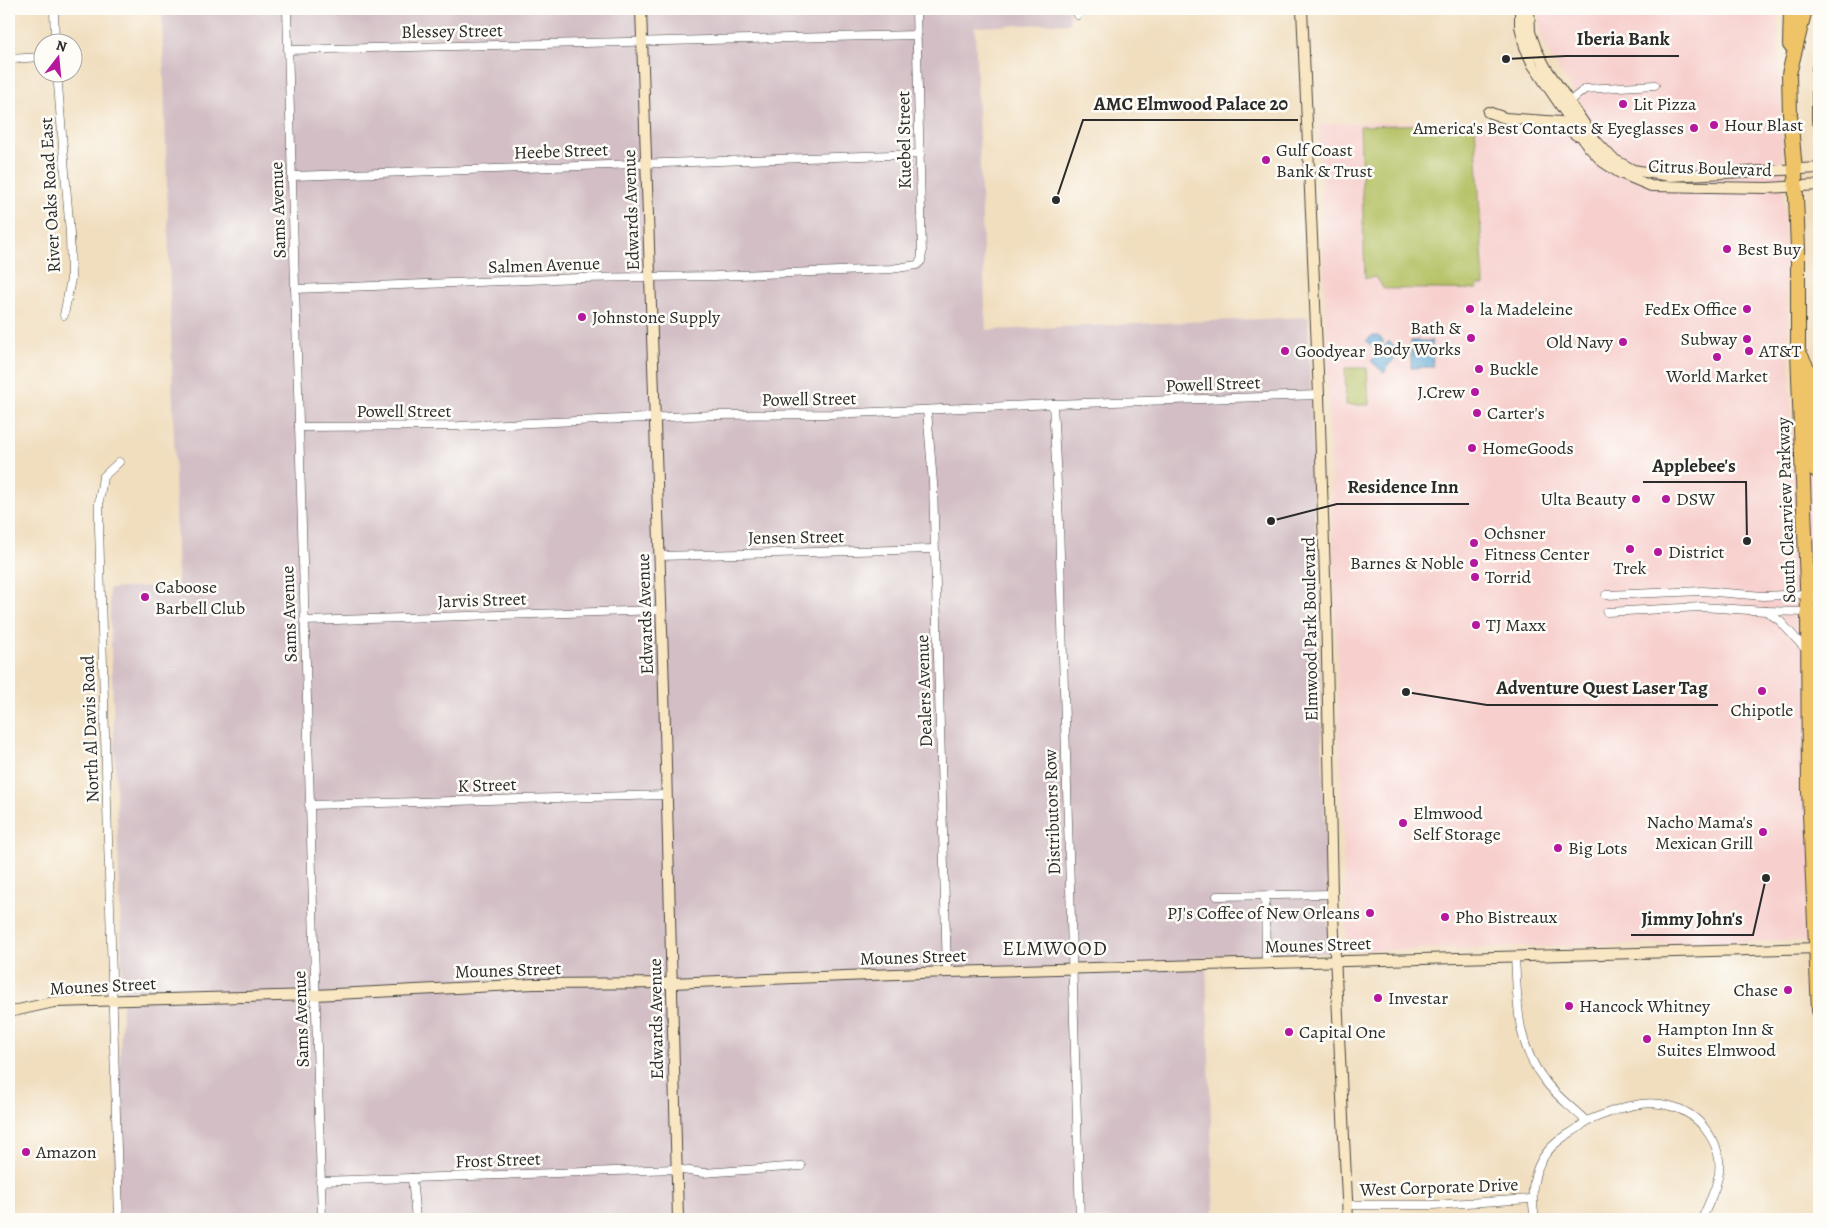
<svg xmlns="http://www.w3.org/2000/svg" width="1828" height="1228" viewBox="0 0 1828 1228" font-family="Alegreya,serif">
<style>
.built{fill:#f7d0ce}
.industrial{fill:#d2bec4}
.green{fill:#b3bf61;stroke:#6f7546}
.water{fill:#5ca6d4;stroke:#446880}
.lines{fill:none;stroke-linecap:round;stroke-linejoin:round}
.street-casing{stroke:#494641;stroke-width:9}
.secondary-casing{stroke:#494641;stroke-width:12}
.highway-casing{stroke:#494641;stroke-width:16}
.street{stroke:#fff;stroke-width:8}
.secondary{stroke:#f9e7c3;stroke-width:10}
.highway{stroke:#efc469;stroke-width:14}
.poi-dot{fill:#b5179e;stroke:#fdfcf7;stroke-width:2}
.labels{text-anchor:middle;dominant-baseline:central;stroke-width:5;stroke-linejoin:round;paint-order:stroke}
.street-label{font-size:18px;fill:#2b2b2b;stroke:#fdfcf7}
.poi-label{font-size:18px;fill:#2b2b2b;stroke:#fdfcf7;text-anchor:start}
.quarter-label{font-size:20px;letter-spacing:1px;fill:#2b2b2b;stroke:#fdfcf7}
.leader{fill:none;stroke:#2b2b2b;stroke-width:2}
.callout-dot{fill:#2b2b2b;stroke:#fdfcf7;stroke-width:2}
.callout-label{font-size:19px;text-anchor:middle;font-weight:bold;fill:#2b2b2b;stroke:#fdfcf7;stroke-width:5;stroke-linejoin:round;paint-order:stroke}
</style>
<rect width="100%" height="100%" fill="#fdfcf7"/>
<filter id="ink" filterUnits="userSpaceOnUse"><feTurbulence type="fractalNoise" baseFrequency=".02" numOctaves="2"/><feDisplacementMap in="SourceGraphic" scale="10" xChannelSelector="R" yChannelSelector="G"/><feConvolveMatrix kernelMatrix="1 2 1 2 8 2 1 2 1" color-interpolation-filters="sRGB"/></filter>
<filter id="wash" filterUnits="userSpaceOnUse"><feTurbulence type="fractalNoise" baseFrequency=".0096" numOctaves="4" result="noise"/><feDisplacementMap in="SourceGraphic" scale="20" xChannelSelector="R" yChannelSelector="G"/><feGaussianBlur stdDeviation="1.12" result="paint"/><feColorMatrix in="noise" values="0 0 0 0 0 0 0 0 0 0 0 0 0 0 0 0 0 1.4 0 .05"/><feComposite in="paint" operator="in"/></filter>
<g filter="url(#wash)">
<rect width="100%" height="100%" fill="#f1debf"/>
<polygon class="built" points="1538,9 1777,9 1793,466 1819,466 1819,940 1347,951 1319,124 1476,120 1559,126 1584,108 1548,52 1541,36"/>
<polygon class="industrial" points="162,9 1069,9 1070,23 975,27 986,330 1308,317 1329,953 1206,957 1214,1219 111,1219 123,992 109,589 178,584"/>
<g class="green">
<path d="M1475,123L1484,285H1478L1477,289C1446,290 1415,288 1384,289L1376,277L1365,278L1360,126Z"/>
<polygon points="1345,368 1367,368 1369,405 1346,405"/>
</g>
<g class="water">
<polygon points="1371,336 1378,336 1384,341 1376,350 1366,341"/>
<polygon points="1389,341 1401,352 1385,369 1387,370 1384,373 1371,361"/>
<polygon points="1411,341 1432,341 1433,367 1411,368"/>
</g>
</g>
<g filter="url(#ink)">
<g class="lines">
<g class="street-casing">
<g id="street">
<polyline points="54,9 55,42"/>
<polyline points="287,9 322,1219"/>
<polyline points="1077,9 1078,15"/>
<polyline points="288,50 917,35"/>
<polyline points="9,59 42,57"/>
<polyline points="57,72 70,234 71,279 64,315"/>
<polyline points="1569,102 1585,89 1655,85"/>
<polyline points="293,176 920,154"/>
<polyline points="295,289 579,278 715,276 891,269 917,265 921,261 922,253 916,9"/>
<polyline points="1053,404 1059,523 1080,1219"/>
<polyline points="927,410 933,483 947,972"/>
<polyline points="299,427 459,426 714,415 831,414 1053,404 1319,395"/>
<polyline points="119,462 103,477 99,502 99,527 119,1219"/>
<polyline points="659,556 934,549"/>
<polyline points="1606,595 1703,591 1763,596 1807,594 1819,600"/>
<polyline points="1766,611 1808,612 1819,610"/>
<polyline points="1607,612 1701,607 1766,611 1780,621 1808,652"/>
<polyline points="304,621 661,610"/>
<polyline points="309,805 666,795"/>
<polyline points="1217,896 1332,894"/>
<polyline points="1265,896 1266,962"/>
<path d="M1515,957C1518,1003 1515,1043 1545,1081C1556,1096 1573,1108 1586,1121"/>
<polyline points="412,1178 416,1219"/>
<polyline points="320,1181 676,1169 703,1173 801,1166"/>
<polyline points="1347,1205 1433,1205 1531,1199"/>
<path d="M1535,1219C1529,1188 1533,1159 1561,1139C1569,1133 1579,1129 1586,1121C1601,1116 1615,1109 1630,1106C1657,1099 1689,1106 1706,1130C1715,1142 1721,1157 1719,1172C1717,1189 1708,1204 1702,1219"/>
</g>
</g>
<g class="secondary-casing">
<g id="secondary">
<polyline points="641,9 664,690 678,1219"/>
<polyline points="1302,9 1319,395 1326,607 1332,894 1348,1219"/>
<polyline points="1520,9 1520,26 1525,47 1533,65 1588,146 1603,162 1620,173 1651,186 1767,188 1819,185"/>
<polyline points="1529,9 1530,32 1536,49 1546,68 1596,141 1613,159 1633,170 1670,176 1819,168"/>
<polyline points="1488,112 1505,118 1561,122 1576,135"/>
<polyline points="9,1012 54,1002 315,995 534,984 671,983 947,972 1819,948"/>
</g>
</g>
<g class="highway-casing">
<g id="highway">
<polyline points="1805,9 1789,74 1790,114 1795,171 1798,249 1798,351 1808,612 1809,792 1819,1011"/>
<polyline points="1790,45 1791,9"/>
<polyline points="1819,69 1819,120"/>
<polyline points="1801,356 1809,372 1813,468 1819,472"/>
</g>
</g>
<use href="#street" class="street"/>
<use href="#secondary" class="secondary"/>
<use href="#highway" class="highway"/>
</g>
</g>
<g class="poi-dot">
<circle cx="1623" cy="104" r="5"/>
<circle cx="1714" cy="125" r="5"/>
<circle cx="1694" cy="128" r="5"/>
<circle cx="1266" cy="160" r="5"/>
<circle cx="1727" cy="249" r="5"/>
<circle cx="1470" cy="309" r="5"/>
<circle cx="1747" cy="309" r="5"/>
<circle cx="582" cy="317" r="5"/>
<circle cx="1471" cy="338" r="5"/>
<circle cx="1747" cy="339" r="5"/>
<circle cx="1623" cy="342" r="5"/>
<circle cx="1285" cy="351" r="5"/>
<circle cx="1749" cy="351" r="5"/>
<circle cx="1717" cy="357" r="5"/>
<circle cx="1479" cy="369" r="5"/>
<circle cx="1475" cy="392" r="5"/>
<circle cx="1477" cy="413" r="5"/>
<circle cx="1472" cy="448" r="5"/>
<circle cx="1636" cy="499" r="5"/>
<circle cx="1666" cy="499" r="5"/>
<circle cx="1474" cy="543" r="5"/>
<circle cx="1630" cy="549" r="5"/>
<circle cx="1658" cy="552" r="5"/>
<circle cx="1474" cy="563" r="5"/>
<circle cx="1475" cy="577" r="5"/>
<circle cx="145" cy="597" r="5"/>
<circle cx="1476" cy="625" r="5"/>
<circle cx="1762" cy="691" r="5"/>
<circle cx="1403" cy="823" r="5"/>
<circle cx="1763" cy="832" r="5"/>
<circle cx="1558" cy="848" r="5"/>
<circle cx="1370" cy="913" r="5"/>
<circle cx="1445" cy="917" r="5"/>
<circle cx="1788" cy="990" r="5"/>
<circle cx="1378" cy="998" r="5"/>
<circle cx="1569" cy="1006" r="5"/>
<circle cx="1289" cy="1032" r="5"/>
<circle cx="1647" cy="1039" r="5"/>
<circle cx="26" cy="1152" r="5"/>
</g>
<g class="labels">
<g class="street-label">
<text transform="translate(452 31) rotate(-1)">Blessey Street</text>
<text transform="translate(904 140) rotate(-91)">Kuebel Street</text>
<text transform="translate(561 151) rotate(-2)">Heebe Street</text>
<text transform="translate(1710 168) rotate(2)">Citrus Boulevard</text>
<text transform="translate(50 195) rotate(-93)">River Oaks Road East</text>
<text transform="translate(278 210) rotate(-92)">Sams Avenue</text>
<text transform="translate(631 210) rotate(-92)">Edwards Avenue</text>
<text transform="translate(544 265) rotate(-2)">Salmen Avenue</text>
<text transform="translate(1213 384) rotate(-2)">Powell Street</text>
<text transform="translate(809 399) rotate(-1)">Powell Street</text>
<text x="404" y="411">Powell Street</text>
<text transform="translate(1786 510) rotate(-92)">South Clearview Parkway</text>
<text transform="translate(796 537) rotate(-1)">Jensen Street</text>
<text transform="translate(482 600) rotate(-2)">Jarvis Street</text>
<text transform="translate(289 614) rotate(-92)">Sams Avenue</text>
<text transform="translate(645 614) rotate(-92)">Edwards Avenue</text>
<text transform="translate(1310 629) rotate(-91)">Elmwood Park Boulevard</text>
<text transform="translate(924 691) rotate(-92)">Dealers Avenue</text>
<text transform="translate(90 729) rotate(-92)">North Al Davis Road</text>
<text transform="translate(487 785) rotate(-2)">K Street</text>
<text transform="translate(1052 812) rotate(-92)">Distributors Row</text>
<text transform="translate(1318 945) rotate(-2)">Mounes Street</text>
<text transform="translate(913 957) rotate(-2)">Mounes Street</text>
<text transform="translate(508 970) rotate(-2)">Mounes Street</text>
<text transform="translate(103 986) rotate(-3)">Mounes Street</text>
<text transform="translate(301 1019) rotate(-92)">Sams Avenue</text>
<text transform="translate(656 1019) rotate(-91)">Edwards Avenue</text>
<text transform="translate(498 1160) rotate(-2)">Frost Street</text>
<text transform="translate(1439 1187) rotate(-2)">West Corporate Drive</text>
</g>
<g class="poi-label">
<text x="1633" y="104">Lit Pizza</text>
<text x="1724" y="125">Hour Blast</text>
<text x="1684" y="128" text-anchor="end">America's Best Contacts &amp; Eyeglasses</text>
<text x="1276" y="150">Gulf Coast<tspan x="1276" dy="21">Bank &amp; Trust</tspan></text>
<text x="1737" y="249">Best Buy</text>
<text x="1480" y="309">la Madeleine</text>
<text x="1737" y="309" text-anchor="end">FedEx Office</text>
<text x="592" y="317">Johnstone Supply</text>
<text x="1461" y="328" text-anchor="end">Bath &amp;<tspan x="1461" dy="21">Body Works</tspan></text>
<text x="1737" y="339" text-anchor="end">Subway</text>
<text x="1613" y="342" text-anchor="end">Old Navy</text>
<text x="1295" y="351">Goodyear</text>
<text x="1759" y="351">AT&amp;T</text>
<text x="1489" y="369">Buckle</text>
<text x="1717" y="376" text-anchor="middle">World Market</text>
<text x="1465" y="392" text-anchor="end">J.Crew</text>
<text x="1487" y="413">Carter's</text>
<text x="1482" y="448">HomeGoods</text>
<text x="1626" y="499" text-anchor="end">Ulta Beauty</text>
<text x="1676" y="499">DSW</text>
<text x="1484" y="533">Ochsner<tspan x="1484" dy="21">Fitness Center</tspan></text>
<text x="1668" y="552">District</text>
<text x="1464" y="563" text-anchor="end">Barnes &amp; Noble</text>
<text x="1630" y="568" text-anchor="middle">Trek</text>
<text x="1485" y="577">Torrid</text>
<text x="155" y="587">Caboose<tspan x="155" dy="21">Barbell Club</tspan></text>
<text x="1486" y="625">TJ Maxx</text>
<text x="1762" y="710" text-anchor="middle">Chipotle</text>
<text x="1413" y="813">Elmwood<tspan x="1413" dy="21">Self Storage</tspan></text>
<text x="1753" y="822" text-anchor="end">Nacho Mama's<tspan x="1753" dy="21">Mexican Grill</tspan></text>
<text x="1568" y="848">Big Lots</text>
<text x="1360" y="913" text-anchor="end">PJ's Coffee of New Orleans</text>
<text x="1455" y="917">Pho Bistreaux</text>
<text x="1778" y="990" text-anchor="end">Chase</text>
<text x="1388" y="998">Investar</text>
<text x="1579" y="1006">Hancock Whitney</text>
<text x="1657" y="1029">Hampton Inn &amp;<tspan x="1657" dy="21">Suites Elmwood</tspan></text>
<text x="1299" y="1032">Capital One</text>
<text x="36" y="1152">Amazon</text>
</g>
<g class="quarter-label">
<text x="1055" y="948">ELMWOOD</text>
</g>
</g>
<path class="leader" d="M1506 59L1566 56H1679M1056 200L1083 120H1298M1747 541L1746 482H1643M1271 521L1337 504H1469M1406 692L1487 705H1718M1766 878L1753 935H1631"/>
<g class="callout-dot">
<circle cx="1506" cy="59" r="5"/>
<circle cx="1056" cy="200" r="5"/>
<circle cx="1747" cy="541" r="5"/>
<circle cx="1271" cy="521" r="5"/>
<circle cx="1406" cy="692" r="5"/>
<circle cx="1766" cy="878" r="5"/>
</g>
<g class="callout-label">
<text x="1623" y="45">Iberia Bank</text>
<text x="1191" y="110">AMC Elmwood Palace 20</text>
<text x="1694" y="472">Applebee's</text>
<text x="1403" y="493">Residence Inn</text>
<text x="1602" y="694">Adventure Quest Laser Tag</text>
<text x="1692" y="925">Jimmy John's</text>
</g>
<rect width="1828" height="1228" fill="none" stroke="#fdfcf7" stroke-width="30"/>
<g transform="translate(58 58) rotate(16)"><circle r="24" fill="#fdfcf7" stroke="#a9a8a5"/>
<path d="M0-4L9 19L0 12L-9 19Z" fill="#b5179e"/>
<text y="-8" font-size="14" font-weight="bold" text-anchor="middle" fill="#2b2b2b">N</text>
</g>
</svg>
